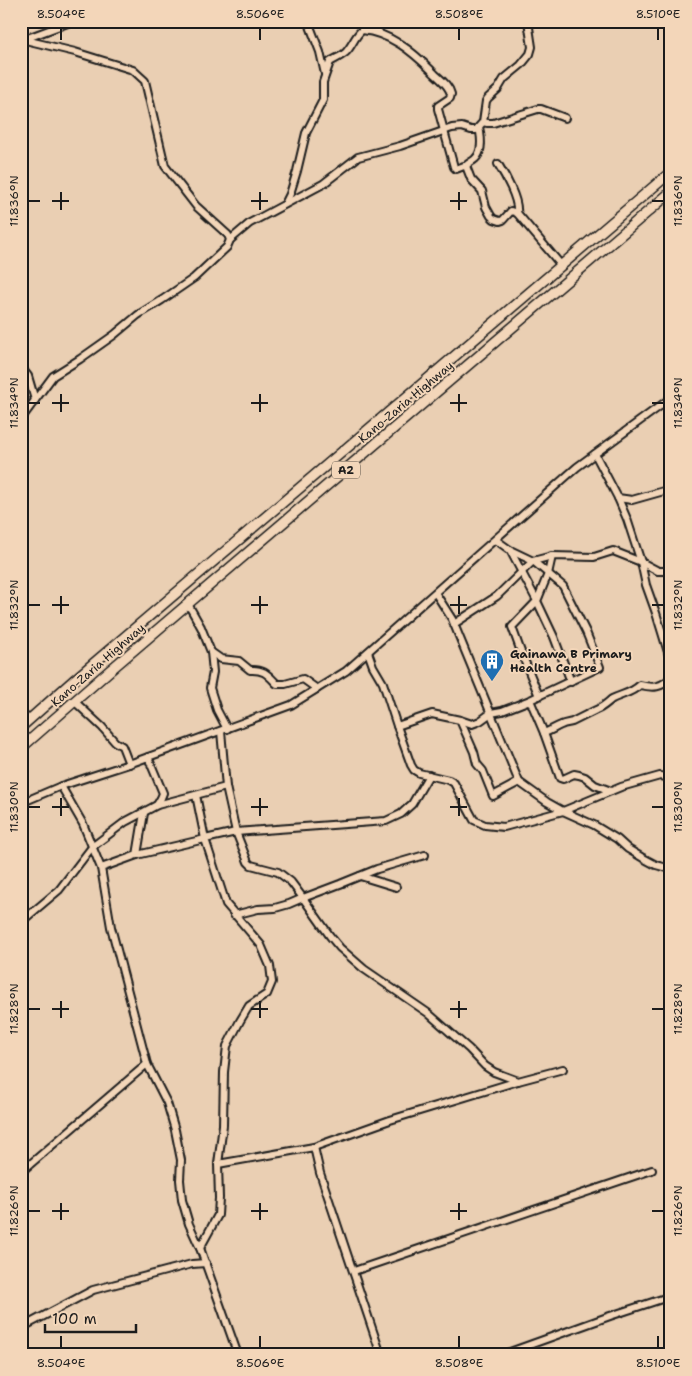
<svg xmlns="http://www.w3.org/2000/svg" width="692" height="1376" viewBox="0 0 692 1376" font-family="'Shantell Sans',sans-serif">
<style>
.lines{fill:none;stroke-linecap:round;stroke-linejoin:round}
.minor-casing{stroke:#1c1c1c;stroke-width:10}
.highway-casing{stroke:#1c1c1c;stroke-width:12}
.minor{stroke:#f3d6b9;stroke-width:6}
.highway{stroke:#f3d6b9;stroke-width:9}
.ticks{fill:none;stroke:#1c1c1c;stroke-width:2}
.labels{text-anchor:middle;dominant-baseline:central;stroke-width:4;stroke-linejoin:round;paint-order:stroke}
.shield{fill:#f3d6b9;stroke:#5c544b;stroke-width:1}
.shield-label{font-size:11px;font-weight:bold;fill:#1c1c1c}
.street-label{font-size:12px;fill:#1c1c1c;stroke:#f3d6b9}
.poi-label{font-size:12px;font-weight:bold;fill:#1c1c1c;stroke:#f3d6b9;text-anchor:start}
.neatline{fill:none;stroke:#1c1c1c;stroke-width:2}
.ticks-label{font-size:12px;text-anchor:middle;fill:#1c1c1c}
</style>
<rect width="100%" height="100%" fill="#eacfb3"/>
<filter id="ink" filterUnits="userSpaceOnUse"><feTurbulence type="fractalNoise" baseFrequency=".02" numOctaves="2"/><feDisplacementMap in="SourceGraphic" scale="10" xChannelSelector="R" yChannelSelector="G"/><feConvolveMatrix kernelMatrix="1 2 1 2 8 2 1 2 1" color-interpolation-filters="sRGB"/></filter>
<g filter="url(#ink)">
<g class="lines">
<g class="minor-casing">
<g id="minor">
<polyline points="308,21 320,52 325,74"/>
<polyline points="366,21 379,32"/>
<path d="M362,30C390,33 412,51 431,70C438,78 448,83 451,94L450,98L438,106V109L454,167L456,169L464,166H466L471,179L482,191L486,207L491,216L494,219L500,221L503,220L511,211L517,213L561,265"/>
<polyline points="21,39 75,52 133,70 145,81 165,166 196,206 228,235 230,240 227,247 194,278 162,300 138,315 114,335 80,359 53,376 21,419"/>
<polyline points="22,40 73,21"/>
<polyline points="483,122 487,123 493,123 538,109 541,109 565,118"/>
<path d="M498,164C505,175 519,200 517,213"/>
<path d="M466,166C469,162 472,162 475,159C483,152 481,136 479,127"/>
<path d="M285,204L290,194L297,171L306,133L323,100V82L330,62C336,58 343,56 347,51C353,44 355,36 362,30V21"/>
<polyline points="230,240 250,223 323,184 358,157 400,146 452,128 462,127 471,130 476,130 483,122 486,101 488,98 498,89 504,79 521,65 530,54 532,47 528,21"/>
<polyline points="21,367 28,376 35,400"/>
<polyline points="595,454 618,498 627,519 641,562 658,571 671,571"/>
<polyline points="618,498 632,500 671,489"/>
<polyline points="496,540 510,550 533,561 563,586 586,632 600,667 530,700"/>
<polyline points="510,550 537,601 512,627 521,652 539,696"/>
<polyline points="552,556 548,574 537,601 554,637 571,682"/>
<polyline points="436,594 452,619 461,641 519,782"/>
<polyline points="188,604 201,627 211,652 213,672 210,688 217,710 227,729"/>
<polyline points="454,624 497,596 533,561 552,556 594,557 613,551 641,562 646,585 656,613 671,662"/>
<path d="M211,652L221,659L239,661L250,670C264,669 268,675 277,684H285L303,679L317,689"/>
<polyline points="368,652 373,666 383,683 397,726 432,714 460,720 474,752 477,764 483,771 493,796 519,782 547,802 563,811 594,825 617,839 628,849 643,858 656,865 671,869"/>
<polyline points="74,701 102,727 115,742 122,746 129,764"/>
<path d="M460,720L472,724L480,721L491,713L502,711L530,700L544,733C552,730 554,728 561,725C565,723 569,723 572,722C580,718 588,714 596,710C602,708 607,703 612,699C622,694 632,693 640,685C653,688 662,688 671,677"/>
<polyline points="397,726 411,765 414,770 419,773 449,780 454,783 474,820 485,825 504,827 563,811 621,787 660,776 671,778"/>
<polyline points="544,733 560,778 563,779 574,774 579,775 585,777 595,785 611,791"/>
<polyline points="148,757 163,793 161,798 157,805"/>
<polyline points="61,786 83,824 101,868"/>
<polyline points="21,803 61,786 129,764 291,705 346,671 577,467 671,398"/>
<polyline points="144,813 137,855 101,868 111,927 147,1064 167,1103 175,1130 181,1160 180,1180 182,1200 189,1224 200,1248 238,1355"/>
<polyline points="137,855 205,839 196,795"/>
<polyline points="425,855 377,869 340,884 303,898 291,882 278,872 251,865 248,862 236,832 386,821 401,814 412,804 429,775"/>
<polyline points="360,876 396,887"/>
<polyline points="234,915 258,909 275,908 289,904 303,898 330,936 340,948 364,969 428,1013 469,1049 485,1066 494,1072 518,1081"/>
<polyline points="21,922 59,890 92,847 125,822 157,805 226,787 221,731"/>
<polyline points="314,1147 320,1173 381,1355"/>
<polyline points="218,1164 314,1147 390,1120 518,1081 563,1069"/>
<polyline points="21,1172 147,1064"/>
<polyline points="200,1248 218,1215 219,1198 218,1164 223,1125 224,1072 227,1046 240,1021 249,1006 267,994 272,982 270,966 261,945 226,904 205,839 236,832 226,787"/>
<polyline points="354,1271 652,1170"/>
<polyline points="21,1328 93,1290 192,1264 206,1263"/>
<polyline points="507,1353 610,1316 671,1296"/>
</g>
</g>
<g class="highway-casing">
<g id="highway">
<polyline points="21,727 74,680 671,172"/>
<polyline points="21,748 108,672 671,192"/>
</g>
</g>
<use href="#minor" class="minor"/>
<use href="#highway" class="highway"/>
</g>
</g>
<path class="ticks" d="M61,28V40M260,28V40M459,28V40M658,28V40M61,192V210M260,192V210M459,192V210M28,201H40M52,201H69M251,201H268M450,201H467M652,201H664M61,394V412M260,394V412M459,394V412M28,403H40M52,403H69M251,403H268M450,403H467M652,403H664M61,596V614M260,596V614M459,596V614M28,605H40M52,605H69M251,605H268M450,605H467M652,605H664M61,798V816M260,798V816M459,798V816M28,807H40M52,807H69M251,807H268M450,807H467M652,807H664M61,1001V1018M260,1001V1018M459,1001V1018M28,1009H40M52,1009H69M251,1009H268M450,1009H467M652,1009H664M61,1203V1220M260,1203V1220M459,1203V1220M28,1211H40M52,1211H69M251,1211H268M450,1211H467M652,1211H664M61,1336V1348M260,1336V1348M459,1336V1348M658,1336V1348"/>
<defs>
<g id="building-pin" transform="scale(1.25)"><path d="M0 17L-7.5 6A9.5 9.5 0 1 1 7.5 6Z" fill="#1f6fb2" stroke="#f3d6b9"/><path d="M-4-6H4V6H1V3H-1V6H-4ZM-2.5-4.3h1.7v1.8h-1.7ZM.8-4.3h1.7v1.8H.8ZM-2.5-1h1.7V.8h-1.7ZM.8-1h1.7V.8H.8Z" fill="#fff"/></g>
</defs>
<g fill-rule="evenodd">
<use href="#building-pin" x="492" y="661"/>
</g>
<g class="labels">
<rect class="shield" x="332" y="461.5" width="28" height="17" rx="4"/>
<g class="shield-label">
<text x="346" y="470">A2</text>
</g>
<g class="street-label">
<text transform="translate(406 402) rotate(-40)">Kano-Zaria Highway</text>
<text transform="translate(98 665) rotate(-41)">Kano-Zaria Highway</text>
</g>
<g class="poi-label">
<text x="510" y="654">Gainawa B Primary<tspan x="510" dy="14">Health Centre</tspan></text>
</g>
</g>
<rect width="692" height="1376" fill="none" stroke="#f3d6b9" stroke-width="55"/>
<path d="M45 1324v8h91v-8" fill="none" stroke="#1c1c1c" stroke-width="2.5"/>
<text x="52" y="1324" font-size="15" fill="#1c1c1c" stroke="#f3d6b9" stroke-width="4" paint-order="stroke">100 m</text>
<rect x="28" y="28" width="636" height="1320" class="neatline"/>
<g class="ticks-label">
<text x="61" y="18">8.504°E</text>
<text x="260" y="18">8.506°E</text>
<text x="459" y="18">8.508°E</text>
<text x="658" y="18">8.510°E</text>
<text transform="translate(14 201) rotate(-90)" y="4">11.836°N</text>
<text transform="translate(678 201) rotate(-90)" y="4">11.836°N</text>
<text transform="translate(14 403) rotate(-90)" y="4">11.834°N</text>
<text transform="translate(678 403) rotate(-90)" y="4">11.834°N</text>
<text transform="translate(14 605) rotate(-90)" y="4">11.832°N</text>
<text transform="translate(678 605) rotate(-90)" y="4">11.832°N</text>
<text transform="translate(14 807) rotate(-90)" y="4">11.830°N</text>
<text transform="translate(678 807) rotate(-90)" y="4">11.830°N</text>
<text transform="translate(14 1009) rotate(-90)" y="4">11.828°N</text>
<text transform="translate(678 1009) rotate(-90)" y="4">11.828°N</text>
<text transform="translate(14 1211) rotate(-90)" y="4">11.826°N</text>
<text transform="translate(678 1211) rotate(-90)" y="4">11.826°N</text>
<text x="61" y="1367">8.504°E</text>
<text x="260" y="1367">8.506°E</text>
<text x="459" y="1367">8.508°E</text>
<text x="658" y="1367">8.510°E</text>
</g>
</svg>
